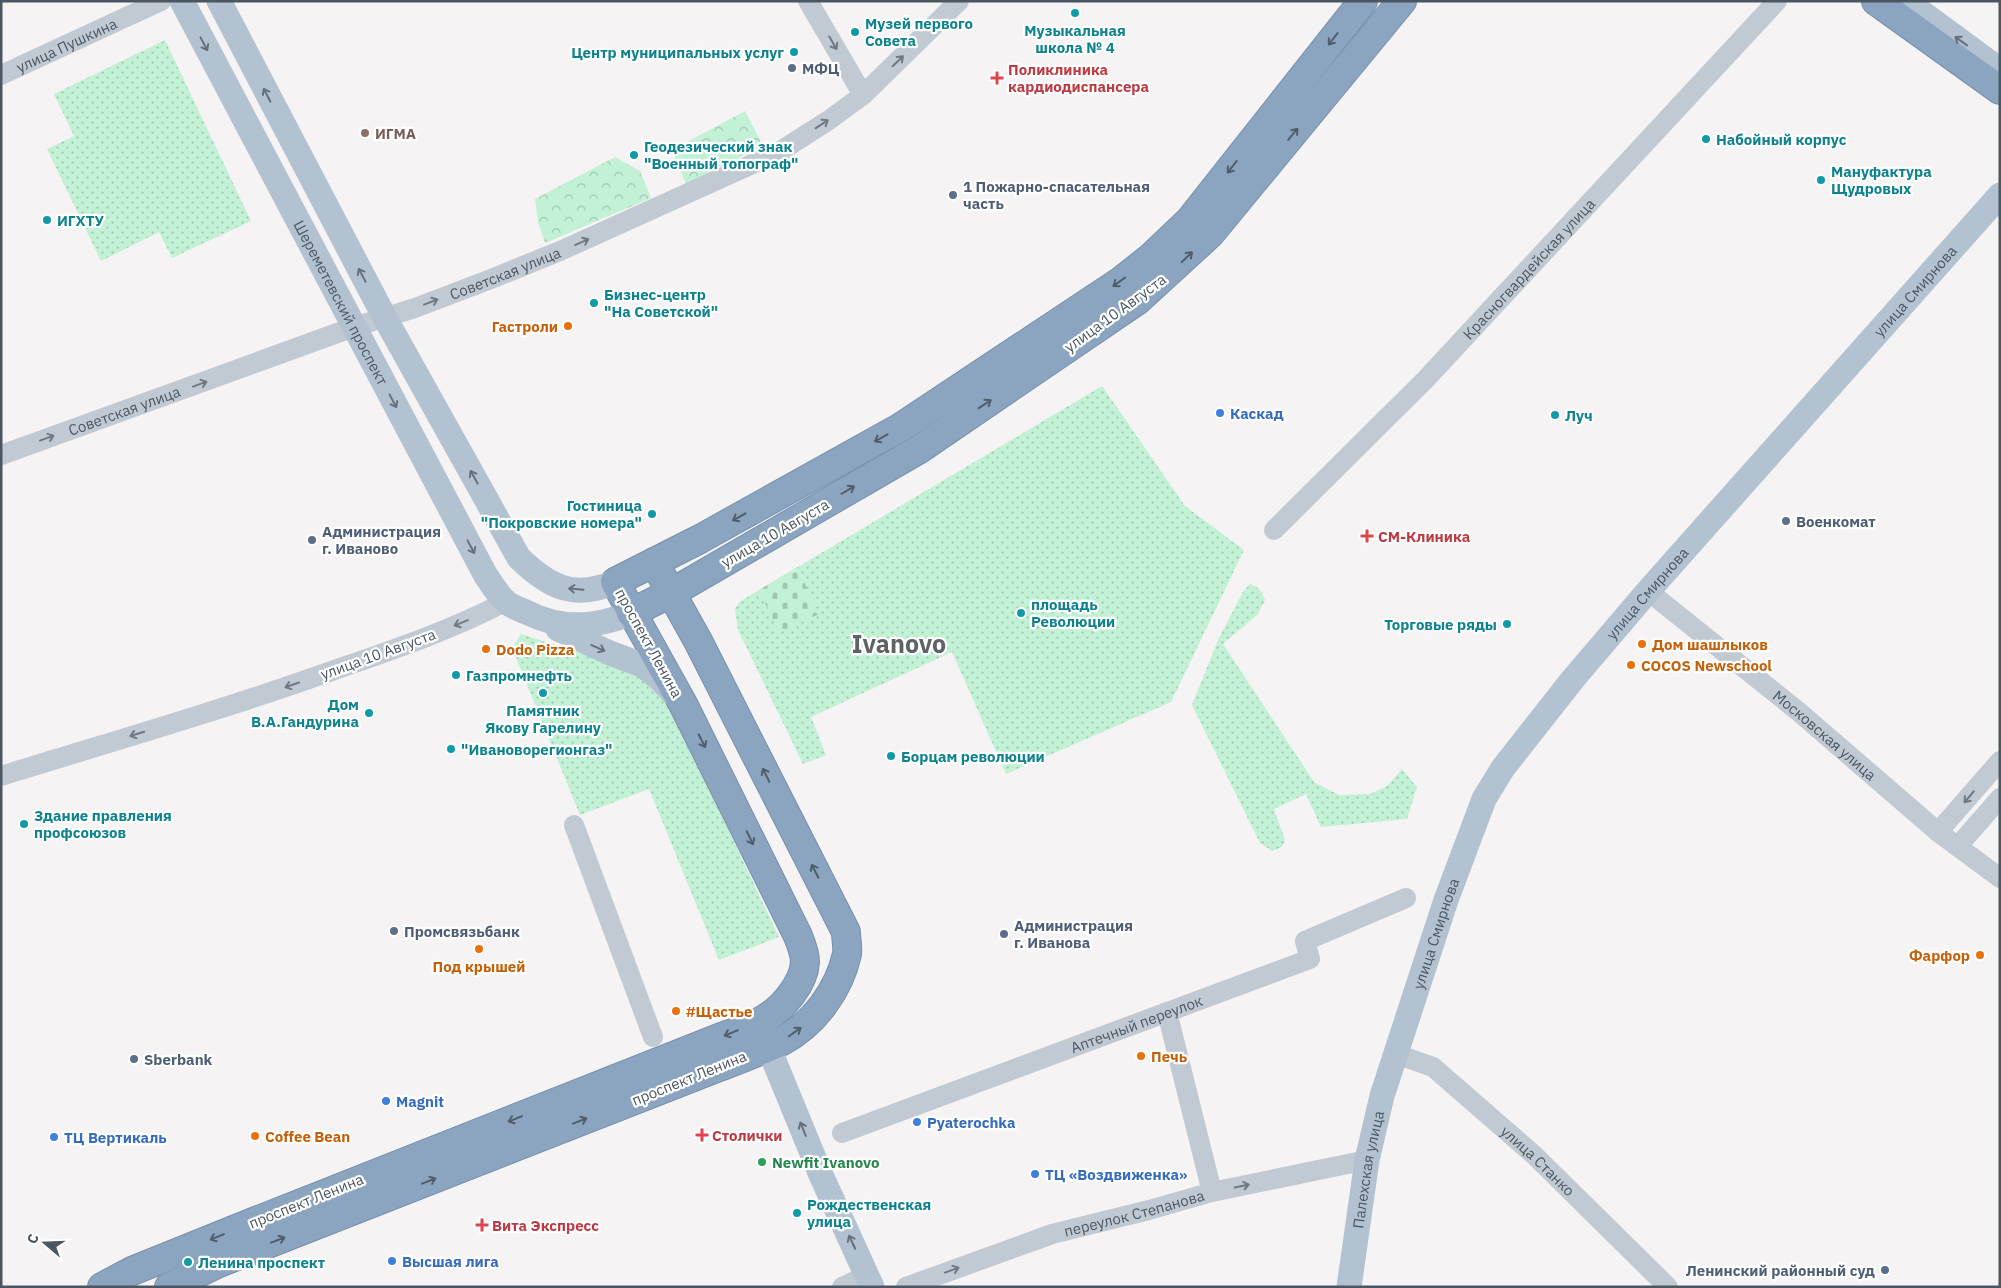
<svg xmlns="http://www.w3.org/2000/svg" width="2001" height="1288" viewBox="0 0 2001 1288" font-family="'IBM Plex Sans',sans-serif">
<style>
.grass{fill:url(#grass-dots)}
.forest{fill:url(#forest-crowns)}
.cemetery{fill:url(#cemetery-stones)}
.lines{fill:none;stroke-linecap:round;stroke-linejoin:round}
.highway-casing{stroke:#7690ad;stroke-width:30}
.minor{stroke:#c1cad2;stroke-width:20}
.major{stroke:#b3c2d1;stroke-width:25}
.highway{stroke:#8ba5c1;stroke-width:28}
.oneway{stroke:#505e6b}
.oneway2{stroke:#64717d}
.oneway3{stroke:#6e7983}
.culture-dot{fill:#0f9aa8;stroke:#fff;stroke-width:2}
.service-dot{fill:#5c6f8a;stroke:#fff;stroke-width:2}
.health-dot{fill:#e0444e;stroke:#fff;stroke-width:2}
.education-dot{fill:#8d6e63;stroke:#fff;stroke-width:2}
.food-dot{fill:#e8710a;stroke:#fff;stroke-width:2}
.shop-dot{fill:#3f7fe0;stroke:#fff;stroke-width:2}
.leisure-dot{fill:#2e9e5b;stroke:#fff;stroke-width:2}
.labels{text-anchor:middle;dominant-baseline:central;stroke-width:4.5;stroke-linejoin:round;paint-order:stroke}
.culture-label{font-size:15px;font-weight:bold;fill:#0d838f;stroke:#fff;text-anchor:start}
.street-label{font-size:15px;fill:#4a5661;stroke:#fff}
.service-label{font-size:15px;font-weight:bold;fill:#4e5e75;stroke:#fff;text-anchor:start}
.health-label{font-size:15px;font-weight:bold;fill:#be3a42;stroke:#fff;text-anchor:start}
.education-label{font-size:15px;font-weight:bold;fill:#785e54;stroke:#fff;text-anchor:start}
.food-label{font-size:15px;font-weight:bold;fill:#c56008;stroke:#fff;text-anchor:start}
.shop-label{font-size:15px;font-weight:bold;fill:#366cbe;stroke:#fff;text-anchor:start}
.leisure-label{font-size:15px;font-weight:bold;fill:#27864d;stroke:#fff;text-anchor:start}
.town-label{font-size:25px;font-weight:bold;fill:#5f6368;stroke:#fff}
</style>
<defs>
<pattern id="grass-dots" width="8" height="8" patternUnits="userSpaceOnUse" patternTransform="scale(1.25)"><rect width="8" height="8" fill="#c3f1d5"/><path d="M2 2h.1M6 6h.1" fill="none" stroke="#a0c6b0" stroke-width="1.8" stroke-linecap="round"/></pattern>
<pattern id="forest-crowns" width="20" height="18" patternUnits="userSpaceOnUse" patternTransform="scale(1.25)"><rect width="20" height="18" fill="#c3f1d5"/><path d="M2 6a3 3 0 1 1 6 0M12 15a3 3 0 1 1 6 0" fill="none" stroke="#a0c6b0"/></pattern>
<pattern id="cemetery-stones" width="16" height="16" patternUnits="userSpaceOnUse" patternTransform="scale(1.25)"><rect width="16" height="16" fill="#c3f1d5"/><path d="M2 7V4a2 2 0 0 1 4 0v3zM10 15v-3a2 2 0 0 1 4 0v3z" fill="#a0c6b0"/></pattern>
</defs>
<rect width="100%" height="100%" fill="#f5f3f3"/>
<g class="grass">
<polygon points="165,40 251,221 172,258 159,232 101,261 47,149 74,136 54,94"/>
<polygon points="1102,386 1185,506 1244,550 1171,702 1006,774 952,652 811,717 826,755 803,764 738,630 735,609 739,602"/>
<path d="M1250,584C1259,587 1262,591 1265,600L1258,614L1223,644L1314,782L1339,795L1370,794L1387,786L1402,769L1417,787L1407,819L1321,827L1306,794L1274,809L1285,840L1282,847L1272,851L1260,843L1192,705L1219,638L1243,592Z"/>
<polygon points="521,634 638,671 665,695 779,937 719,960 649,789 580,815 512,648"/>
</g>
<g class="forest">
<polygon points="745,111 763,146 686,184 672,150"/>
<polygon points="615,157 640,171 651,198 545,243 538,222 535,199"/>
</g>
<polygon class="cemetery" points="797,567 819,614 779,633 759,590"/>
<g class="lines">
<g class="highway-casing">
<g id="highway">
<polyline points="1876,1 2000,90"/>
<polyline points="631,613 671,593 918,450 1138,300 1210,234 1402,1"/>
<path d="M102,1287L132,1271L256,1221L719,1038C734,1032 752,1027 766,1018C783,1008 804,983 805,962C805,953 801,944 798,936L683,704L615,582L700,539L901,427L1121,281L1150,258L1190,220L1363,1"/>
<path d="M169,1287L219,1263L719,1067C740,1059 762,1051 782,1041C814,1024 839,990 847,954C848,947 846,939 846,932L698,641L654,562"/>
</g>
</g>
<g class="minor">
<polyline points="808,1 863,95"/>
<path id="s1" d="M1,75L161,1"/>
<path id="s2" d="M1,455L354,327L415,308L491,279L560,251L779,152L829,120L863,95L959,1"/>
<path id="s3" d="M1274,530L1426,379L1777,1"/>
<path id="s4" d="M1648,591L1799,712L1938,832L2000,878"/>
<path d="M1,776C114,741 229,708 340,668C396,649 453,629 505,602"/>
<polyline points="574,825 653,1037"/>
<polyline points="1938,832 2000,761"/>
<polyline points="1958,846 2000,798"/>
<polyline points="1167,1012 1212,1192"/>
<path id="s5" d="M1396,1054L1433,1067L1534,1155L1668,1287"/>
<path id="s6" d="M842,1133L1310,959L1305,941L1406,898"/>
<polyline points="842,1287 867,1275"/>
<path id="s7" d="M906,1287L1052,1234L1149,1210L1212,1192L1367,1160"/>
</g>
<g class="major">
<path id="s8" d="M182,1L486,576C492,584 498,595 505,601C510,606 519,609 526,612C561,630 596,628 631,613"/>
<path d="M219,1L385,318L519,558C549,587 574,600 615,582"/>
<polyline points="1906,1 2000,70"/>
<polyline points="558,629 610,653 642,665 660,679 673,693"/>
<polyline points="761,1029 821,1175 872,1287"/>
<path id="s9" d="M1349,1287L1367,1160L1382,1096L1446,900L1484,799L1503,768L1573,679L1648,591L2000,195"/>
</g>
<use href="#highway" class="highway"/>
</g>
<defs><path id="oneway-shaft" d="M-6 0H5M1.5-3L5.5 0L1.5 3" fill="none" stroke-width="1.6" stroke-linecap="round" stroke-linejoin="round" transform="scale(1.25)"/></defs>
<g class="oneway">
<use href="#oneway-shaft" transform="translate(1333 39) rotate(128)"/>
<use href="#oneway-shaft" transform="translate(1293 134) rotate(-51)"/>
<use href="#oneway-shaft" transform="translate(1232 167) rotate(128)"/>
<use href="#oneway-shaft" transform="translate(1187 257) rotate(-44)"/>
<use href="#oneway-shaft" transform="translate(1119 282) rotate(144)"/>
<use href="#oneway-shaft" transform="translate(985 404) rotate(-34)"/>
<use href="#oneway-shaft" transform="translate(881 438) rotate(151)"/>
<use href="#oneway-shaft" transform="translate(848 490) rotate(-30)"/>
<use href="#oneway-shaft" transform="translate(739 517) rotate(151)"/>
<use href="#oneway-shaft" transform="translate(702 741) rotate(63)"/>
<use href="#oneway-shaft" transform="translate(766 775) rotate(-117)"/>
<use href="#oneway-shaft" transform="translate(750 838) rotate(64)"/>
<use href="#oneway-shaft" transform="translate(815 871) rotate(-117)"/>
<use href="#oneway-shaft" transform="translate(795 1032) rotate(-35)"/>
<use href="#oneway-shaft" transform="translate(731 1033) rotate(158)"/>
<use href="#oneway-shaft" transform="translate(515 1119) rotate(158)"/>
<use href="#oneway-shaft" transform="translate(580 1121) rotate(-21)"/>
<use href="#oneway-shaft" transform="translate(429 1181) rotate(-21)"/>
<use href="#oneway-shaft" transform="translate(217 1237) rotate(158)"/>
<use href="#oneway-shaft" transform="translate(278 1240) rotate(-21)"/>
</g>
<g class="oneway2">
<use href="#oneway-shaft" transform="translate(1961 41) rotate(-144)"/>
<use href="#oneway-shaft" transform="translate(204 44) rotate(62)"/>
<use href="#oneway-shaft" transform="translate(267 95) rotate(-117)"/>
<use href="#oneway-shaft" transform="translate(362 275) rotate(-118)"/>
<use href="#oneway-shaft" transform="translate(393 401) rotate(62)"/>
<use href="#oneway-shaft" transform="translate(474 477) rotate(-119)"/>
<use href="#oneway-shaft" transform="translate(471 547) rotate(62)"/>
<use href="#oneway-shaft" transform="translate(576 589) rotate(-175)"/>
<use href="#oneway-shaft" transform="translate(598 648) rotate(24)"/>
<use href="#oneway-shaft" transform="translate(803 1129) rotate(-112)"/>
<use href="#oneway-shaft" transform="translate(852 1242) rotate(-115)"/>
</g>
<g class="oneway3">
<use href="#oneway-shaft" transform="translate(833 43) rotate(60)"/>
<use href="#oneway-shaft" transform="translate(898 61) rotate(-44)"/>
<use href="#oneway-shaft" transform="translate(822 124) rotate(-33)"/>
<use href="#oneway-shaft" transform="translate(582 242) rotate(-24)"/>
<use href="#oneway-shaft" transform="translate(431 302) rotate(-21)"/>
<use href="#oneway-shaft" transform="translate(200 384) rotate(-20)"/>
<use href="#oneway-shaft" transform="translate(47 438) rotate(-20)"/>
<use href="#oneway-shaft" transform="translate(461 623) rotate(158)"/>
<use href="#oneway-shaft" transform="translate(292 685) rotate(161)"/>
<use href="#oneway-shaft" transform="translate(137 734) rotate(163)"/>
<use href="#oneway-shaft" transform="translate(1969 797) rotate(130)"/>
<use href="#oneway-shaft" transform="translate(1242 1186) rotate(-12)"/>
<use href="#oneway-shaft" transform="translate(952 1270) rotate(-20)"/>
</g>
<g class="culture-dot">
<circle cx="1075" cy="13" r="5"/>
<circle cx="855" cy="32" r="5"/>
<circle cx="794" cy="52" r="5"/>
<circle cx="1706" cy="139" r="5"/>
<circle cx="634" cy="155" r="5"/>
<circle cx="1821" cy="180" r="5"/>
<circle cx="47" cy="220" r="5"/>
<circle cx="594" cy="303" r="5"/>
<circle cx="1555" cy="415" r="5"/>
<circle cx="652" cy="514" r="5"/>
<circle cx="1021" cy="613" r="5"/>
<circle cx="1507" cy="624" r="5"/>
<circle cx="456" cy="675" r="5"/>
<circle cx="543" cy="693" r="5"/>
<circle cx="369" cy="713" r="5"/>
<circle cx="451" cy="749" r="5"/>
<circle cx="891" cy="756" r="5"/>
<circle cx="24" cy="824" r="5"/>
<circle cx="797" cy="1213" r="5"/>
<circle cx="188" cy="1262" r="5"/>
</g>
<g class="service-dot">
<circle cx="792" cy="68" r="5"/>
<circle cx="953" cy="195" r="5"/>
<circle cx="1786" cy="521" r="5"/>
<circle cx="312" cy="540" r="5"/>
<circle cx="394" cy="931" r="5"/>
<circle cx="1004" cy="934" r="5"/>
<circle cx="134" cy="1059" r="5"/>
<circle cx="1885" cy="1270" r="5"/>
</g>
<g class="health-dot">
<path d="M994.5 70.5h5v5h5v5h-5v5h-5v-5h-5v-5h5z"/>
<path d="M1364.5 528.5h5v5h5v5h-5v5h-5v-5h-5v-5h5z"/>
<path d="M699.5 1127.5h5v5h5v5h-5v5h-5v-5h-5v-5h5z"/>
<path d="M479.5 1217.5h5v5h5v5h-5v5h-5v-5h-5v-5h5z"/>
</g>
<circle class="education-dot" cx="365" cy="133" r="5"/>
<g class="food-dot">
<circle cx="568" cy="326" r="5"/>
<circle cx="1642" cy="644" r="5"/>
<circle cx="486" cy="649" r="5"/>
<circle cx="1631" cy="665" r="5"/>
<circle cx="479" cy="949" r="5"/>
<circle cx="1980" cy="955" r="5"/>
<circle cx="676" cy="1011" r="5"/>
<circle cx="1141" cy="1056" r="5"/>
<circle cx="255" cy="1136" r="5"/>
</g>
<g class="shop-dot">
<circle cx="1220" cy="413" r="5"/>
<circle cx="386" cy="1101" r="5"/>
<circle cx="917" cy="1122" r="5"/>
<circle cx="54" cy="1137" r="5"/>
<circle cx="1035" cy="1174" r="5"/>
<circle cx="392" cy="1261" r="5"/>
</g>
<circle class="leisure-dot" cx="762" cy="1162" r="5"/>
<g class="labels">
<g class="culture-label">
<text x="865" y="23">Музей первого<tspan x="865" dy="17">Совета</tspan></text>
<text x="1075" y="30" text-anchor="middle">Музыкальная<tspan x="1075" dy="17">школа № 4</tspan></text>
<text x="784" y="52" text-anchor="end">Центр муниципальных услуг</text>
<text x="1716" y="139">Набойный корпус</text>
<text x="644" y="146">Геодезический знак<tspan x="644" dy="17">"Военный топограф"</tspan></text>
<text x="1831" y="171">Мануфактура<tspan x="1831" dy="17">Щудровых</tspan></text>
<text x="57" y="220">ИГХТУ</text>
<text x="604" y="294">Бизнес-центр<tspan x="604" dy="17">"На Советской"</tspan></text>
<text x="1565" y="415">Луч</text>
<text x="642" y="505" text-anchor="end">Гостиница<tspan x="642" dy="17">"Покровские номера"</tspan></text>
<text x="1031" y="604">площадь<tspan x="1031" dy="17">Революции</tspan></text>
<text x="1497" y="624" text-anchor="end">Торговые ряды</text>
<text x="466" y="675">Газпромнефть</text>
<text x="359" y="704" text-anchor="end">Дом<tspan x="359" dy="17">В.А.Гандурина</tspan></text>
<text x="543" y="710" text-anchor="middle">Памятник<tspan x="543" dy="17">Якову Гарелину</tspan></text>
<text x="461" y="749">"Ивановорегионгаз"</text>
<text x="901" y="756">Борцам революции</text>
<text x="34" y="815">Здание правления<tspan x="34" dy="17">профсоюзов</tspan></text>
<text x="807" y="1204">Рождественская<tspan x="807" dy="17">улица</tspan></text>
<text x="198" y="1262">Ленина проспект</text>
</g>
<g class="street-label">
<text stroke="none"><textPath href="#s1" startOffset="72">улица Пушкина</textPath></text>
<text stroke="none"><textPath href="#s3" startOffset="365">Красногвардейская улица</textPath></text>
<text stroke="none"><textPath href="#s2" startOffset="536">Советская улица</textPath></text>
<text stroke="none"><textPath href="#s9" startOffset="1175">улица Смирнова</textPath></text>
<text stroke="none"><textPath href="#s8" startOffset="341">Шереметевский проспект</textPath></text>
<text transform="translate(1115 313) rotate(-36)">улица 10 Августа</text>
<text stroke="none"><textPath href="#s2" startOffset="131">Советская улица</textPath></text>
<text transform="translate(775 533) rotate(-30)">улица 10 Августа</text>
<text stroke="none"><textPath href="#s9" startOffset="771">улица Смирнова</textPath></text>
<text transform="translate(649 643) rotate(61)">проспект Ленина</text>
<text transform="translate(378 654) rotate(-20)">улица 10 Августа</text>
<text stroke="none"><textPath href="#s4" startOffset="228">Московская улица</textPath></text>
<text stroke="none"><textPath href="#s9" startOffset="365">улица Смирнова</textPath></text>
<text stroke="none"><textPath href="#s6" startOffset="314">Аптечный переулок</textPath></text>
<text transform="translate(689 1078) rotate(-22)">проспект Ленина</text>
<text stroke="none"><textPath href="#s5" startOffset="180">улица Станко</textPath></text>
<text stroke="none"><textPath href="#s9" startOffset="119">Палехская улица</textPath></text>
<text transform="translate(306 1201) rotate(-22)">проспект Ленина</text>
<text stroke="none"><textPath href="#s7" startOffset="240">переулок Степанова</textPath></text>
</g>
<g class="service-label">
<text x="802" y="68">МФЦ</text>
<text x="963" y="186">1 Пожарно-спасательная<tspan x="963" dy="17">часть</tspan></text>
<text x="1796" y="521">Военкомат</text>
<text x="322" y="531">Администрация<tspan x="322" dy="17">г. Иваново</tspan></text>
<text x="1014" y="925">Администрация<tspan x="1014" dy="17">г. Иванова</tspan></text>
<text x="404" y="931">Промсвязьбанк</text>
<text x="144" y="1059">Sberbank</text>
<text x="1875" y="1270" text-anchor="end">Ленинский районный суд</text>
</g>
<g class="health-label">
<text x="1008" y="69">Поликлиника<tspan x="1008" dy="17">кардиодиспансера</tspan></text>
<text x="1378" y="536">СМ-Клиника</text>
<text x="712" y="1135">Столички</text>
<text x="492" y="1225">Вита Экспресс</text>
</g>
<g class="education-label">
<text x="375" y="133">ИГМА</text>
</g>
<g class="food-label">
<text x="558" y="326" text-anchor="end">Гастроли</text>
<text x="1652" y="644">Дом шашлыков</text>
<text x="496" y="649">Dodo Pizza</text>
<text x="1641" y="665">COCOS Newschool</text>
<text x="1970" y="955" text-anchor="end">Фарфор</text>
<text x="479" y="966" text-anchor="middle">Под крышей</text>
<text x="686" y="1011">#Щастье</text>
<text x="1151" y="1056">Печь</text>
<text x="265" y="1136">Coffee Bean</text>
</g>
<g class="shop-label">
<text x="1230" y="413">Каскад</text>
<text x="396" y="1101">Magnit</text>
<text x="927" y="1122">Pyaterochka</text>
<text x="64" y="1137">ТЦ Вертикаль</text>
<text x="1045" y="1174">ТЦ «Воздвиженка»</text>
<text x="402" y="1261">Высшая лига</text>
</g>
<g class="leisure-label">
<text x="772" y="1162">Newfit Ivanovo</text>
</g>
<g class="town-label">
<text x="899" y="643">Ivanovo</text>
</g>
</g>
<rect width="2001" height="1288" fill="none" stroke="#4a5661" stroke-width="5"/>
<g transform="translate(45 1243) rotate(289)" stroke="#ffffff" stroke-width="4" paint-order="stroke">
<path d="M0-4L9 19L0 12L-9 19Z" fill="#4a5661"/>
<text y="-8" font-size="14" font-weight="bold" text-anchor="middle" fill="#4a5661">С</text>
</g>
</svg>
